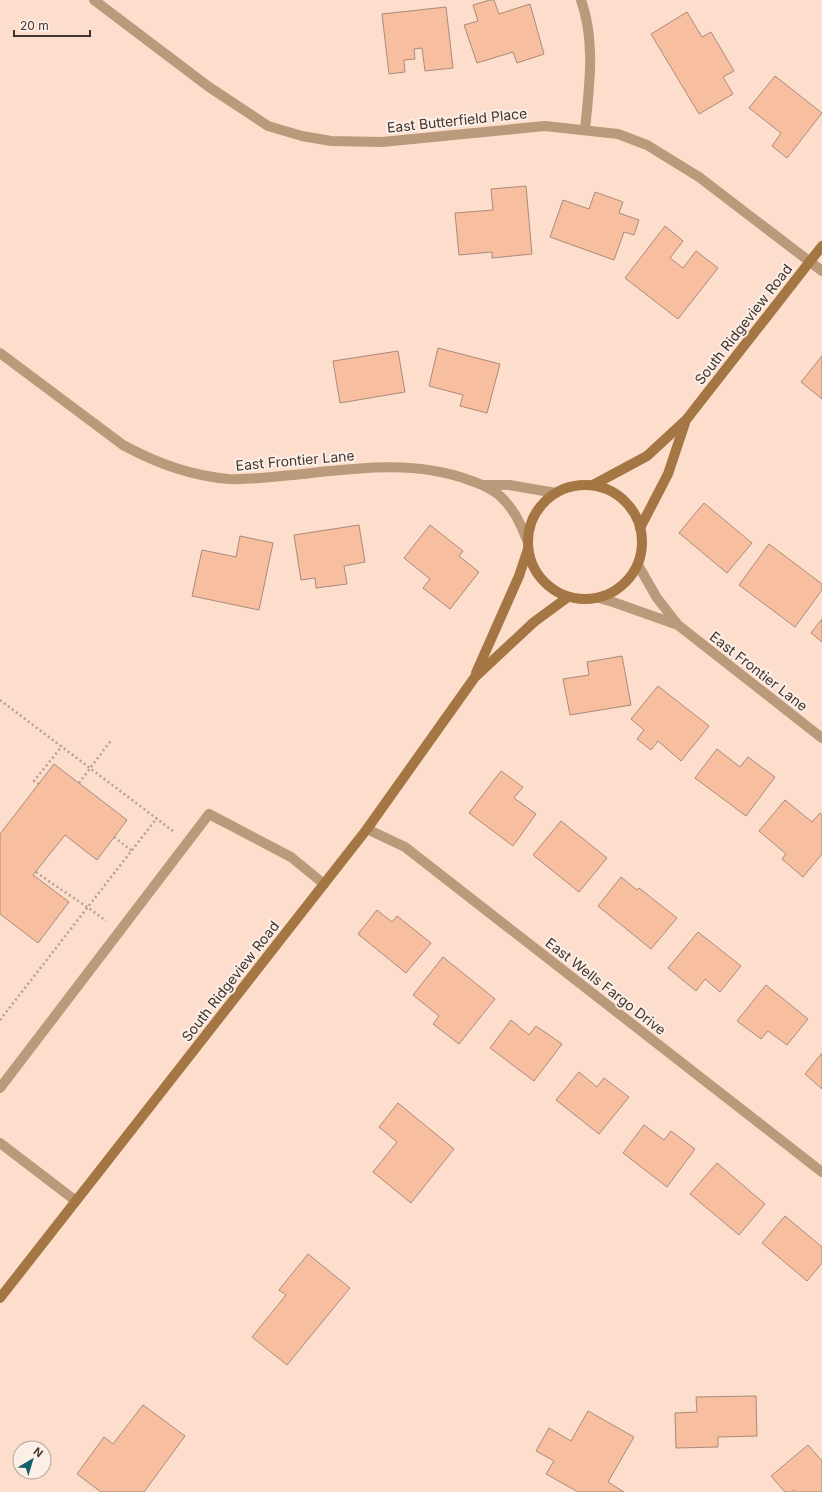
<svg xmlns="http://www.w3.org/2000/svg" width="822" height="1492" viewBox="0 0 822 1492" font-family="Inter,sans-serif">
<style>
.building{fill:#f7be9f;stroke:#a98c7c}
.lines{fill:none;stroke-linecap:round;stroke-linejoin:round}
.path{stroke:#b89f92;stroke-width:2.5;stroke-dasharray:2 3;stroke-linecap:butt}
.service{stroke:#ba9a7a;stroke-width:10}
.minor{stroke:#ba9a7a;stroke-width:10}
.secondary{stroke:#a37643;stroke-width:10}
.labels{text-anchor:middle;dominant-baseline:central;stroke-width:4;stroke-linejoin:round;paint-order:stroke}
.street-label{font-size:14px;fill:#41352e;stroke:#fcefe8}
</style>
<rect width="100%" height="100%" fill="#fdddcc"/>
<g class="building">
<polygon points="490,0 494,0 499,14 530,4 544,54 517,63 513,52 477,63 464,25 478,21 473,5"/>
<polygon points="446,7 453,68 425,71 422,48 414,49 415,59 404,60 405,72 389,74 382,14"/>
<polygon points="687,12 702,37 711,32 734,71 723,77 733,94 699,114 651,34"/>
<polygon points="775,76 822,113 787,158 772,146 781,133 749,108"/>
<polygon points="526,186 532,254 492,258 492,252 459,255 455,213 493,210 491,189"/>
<polygon points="595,192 623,202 619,213 639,220 634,235 624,232 614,260 550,237 563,200 589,209"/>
<polygon points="665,226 683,241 670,258 683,268 696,251 718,268 678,319 625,278"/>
<polygon points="438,348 500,364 487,413 460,406 463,395 429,386"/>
<polygon points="398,351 405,392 340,403 333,361"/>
<polygon points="822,356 822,399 801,382"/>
<polygon points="704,503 752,543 727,573 679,533"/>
<polygon points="359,525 365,562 344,566 347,584 316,588 315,578 301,580 294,535"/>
<polygon points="430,525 463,551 459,556 479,572 450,609 423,588 430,579 404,558"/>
<polygon points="240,536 273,543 259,610 192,596 202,550 236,557"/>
<polygon points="769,544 822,584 822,590 795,627 739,585"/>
<polygon points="822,619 822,642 811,633"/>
<polygon points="622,656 631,705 570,715 563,679 589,675 587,662"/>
<polygon points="658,686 709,726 681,761 658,741 651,750 637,739 644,730 631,719"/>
<polygon points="717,749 740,767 748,757 775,777 746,816 695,778"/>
<polygon points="54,764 127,820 97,860 65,835 33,875 69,902 38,943 0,914 0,834"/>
<polygon points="501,771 523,787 514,798 536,814 513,846 469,813"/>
<polygon points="785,800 812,822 820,813 822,815 822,854 803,877 782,859 786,854 759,831"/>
<polygon points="561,821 607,858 579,892 533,855"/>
<polygon points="621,877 637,890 639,888 677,918 651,949 598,906"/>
<polygon points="377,910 392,922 397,916 431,943 406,973 358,934"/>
<polygon points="698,932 741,966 720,992 705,979 696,991 668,968"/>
<polygon points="443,957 495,999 459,1044 433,1024 439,1016 413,995"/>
<polygon points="766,985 808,1019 787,1045 768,1031 761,1039 737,1021"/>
<polygon points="511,1020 529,1035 536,1026 562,1044 534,1081 490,1048"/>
<polygon points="822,1053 822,1089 805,1074"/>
<polygon points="579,1072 597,1087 604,1078 629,1097 599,1134 556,1100"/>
<polygon points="398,1103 454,1149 411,1203 373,1172 397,1142 379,1127"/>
<polygon points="644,1125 664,1140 671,1131 695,1149 667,1187 623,1153"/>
<polygon points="717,1163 765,1204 739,1235 690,1194"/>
<polygon points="785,1216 822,1247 822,1263 807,1281 762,1243"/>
<polygon points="308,1254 350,1288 287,1365 252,1337 286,1295 279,1290"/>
<polygon points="756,1396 757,1436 718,1437 718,1447 676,1448 675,1413 697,1412 696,1397"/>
<polygon points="143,1405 185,1436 144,1492 101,1492 77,1474 104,1437 113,1444"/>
<polygon points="588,1411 634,1437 608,1482 624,1492 578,1492 546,1474 554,1461 536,1451 549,1428 571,1441"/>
<polygon points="808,1445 822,1461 822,1492 796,1492 794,1490 792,1492 785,1492 771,1476"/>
</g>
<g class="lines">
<g class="path">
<polyline points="0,700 173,831"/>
<polyline points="79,783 112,739"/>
<polyline points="39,784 34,781 62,746"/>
<polyline points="114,837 132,851"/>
<path d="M36,872C59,889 83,903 106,921"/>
<polyline points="0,1020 157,818"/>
</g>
<g class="service">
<polyline points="0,1088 209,814 291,857 324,884"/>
<polyline points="0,1143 76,1201"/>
</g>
<g class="minor">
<polyline points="94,0 209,87 268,126 302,136 331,141 382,142 545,126 618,134 647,145 699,177 822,271"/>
<path d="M581,0C596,42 589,87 585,130"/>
<path d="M0,353L123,445C156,463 191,476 229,479C250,480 271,477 292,475C351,469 412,459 469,480C481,484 495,490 503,499C515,511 521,525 527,540"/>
<polyline points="483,485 509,485 556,493"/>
<polyline points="638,565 657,598 678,625 822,738"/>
<polyline points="599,598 613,602 678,625"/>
<polyline points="367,829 405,847 822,1172"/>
</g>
<g class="secondary">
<polyline points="593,485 647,456 686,420 822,246"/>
<circle cx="585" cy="542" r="57"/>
<polyline points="640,528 668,474 685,423"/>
<polyline points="476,673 519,576 528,549"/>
<polyline points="0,1298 367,829 475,677 534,622 568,597"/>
</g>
</g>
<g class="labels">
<g class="street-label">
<text transform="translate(457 120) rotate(-6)">East Butterfield Place</text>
<text transform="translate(743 324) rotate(-52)">South Ridgeview Road</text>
<text transform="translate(295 460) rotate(-5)">East Frontier Lane</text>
<text transform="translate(759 671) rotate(38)">East Frontier Lane</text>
<text transform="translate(230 981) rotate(-52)">South Ridgeview Road</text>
<text transform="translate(606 986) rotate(38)">East Wells Fargo Drive</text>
</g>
</g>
<g transform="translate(32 1460) rotate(38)"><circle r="19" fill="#fcefe8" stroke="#b1a59e"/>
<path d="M0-3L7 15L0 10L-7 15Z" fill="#15606d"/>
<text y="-6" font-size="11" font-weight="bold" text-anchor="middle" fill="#41352e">N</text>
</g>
<path d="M14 30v6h76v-6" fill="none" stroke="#41352e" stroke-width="2"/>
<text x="20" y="30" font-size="12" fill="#41352e" stroke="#fcefe8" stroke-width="3" paint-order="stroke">20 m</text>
</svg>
